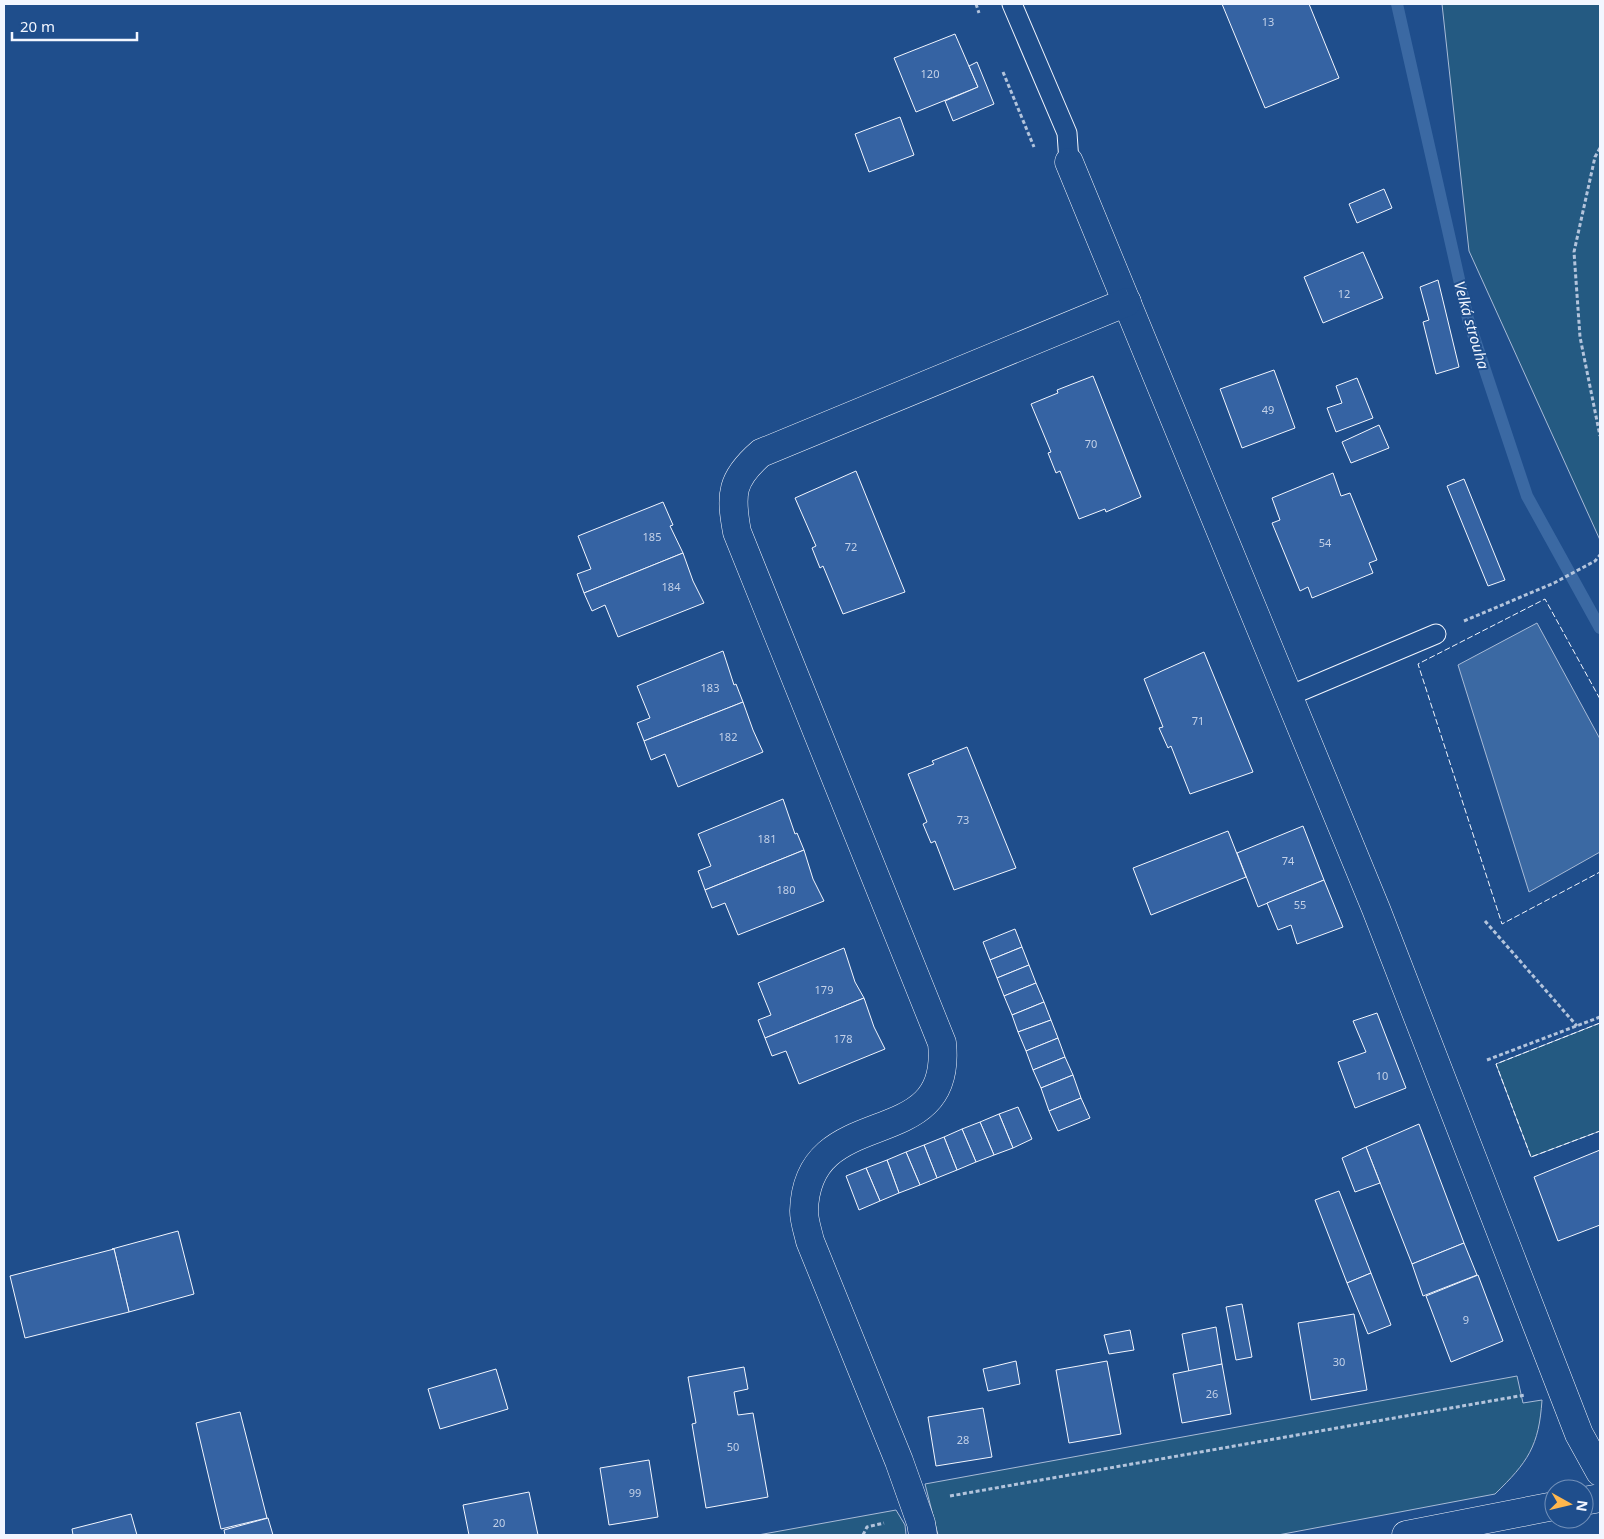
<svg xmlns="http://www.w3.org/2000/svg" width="1604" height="1539" viewBox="0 0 1604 1539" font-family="'Noto Sans',sans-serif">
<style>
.green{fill:#245a82;stroke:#a8bbd7}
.water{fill:#3b69a3;stroke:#a8bbd7}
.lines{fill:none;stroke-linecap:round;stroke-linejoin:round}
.stream{stroke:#3b69a3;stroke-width:12}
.building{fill:#3563a3;stroke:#f2f6ff}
.service-casing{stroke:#f2f6ff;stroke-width:21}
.minor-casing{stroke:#f2f6ff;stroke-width:29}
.tertiary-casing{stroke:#f2f6ff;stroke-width:29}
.path{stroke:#b3c4dc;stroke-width:3;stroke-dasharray:4 2.5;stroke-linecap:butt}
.service{stroke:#1f4e8c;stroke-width:19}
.minor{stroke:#1f4e8c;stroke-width:28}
.tertiary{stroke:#1f4e8c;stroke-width:28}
.fence{stroke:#f2f6ff;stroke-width:1;stroke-dasharray:6 2.5;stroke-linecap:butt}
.labels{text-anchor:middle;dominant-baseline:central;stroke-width:4;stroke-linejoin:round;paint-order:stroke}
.number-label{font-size:11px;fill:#c3d1e8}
.water-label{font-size:15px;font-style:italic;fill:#f2f6ff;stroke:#1f4e8c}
</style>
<rect width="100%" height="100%" fill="#1f4e8c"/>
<g class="green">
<polygon points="1442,4 1600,4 1600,540 1469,251"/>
<polygon points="1600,1023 1600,1131 1531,1157 1496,1064"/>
<path d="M1517,1376L1523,1403L1542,1400C1539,1446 1528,1462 1495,1494L1278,1535H938L925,1484Z"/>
<polygon points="896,1510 905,1525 906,1535 758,1535"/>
</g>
<polygon class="water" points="1537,623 1600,739 1600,852 1529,892 1458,665"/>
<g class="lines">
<polyline class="stream" points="1397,4 1468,319 1527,496 1600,628"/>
</g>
<g class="building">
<polygon points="1222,4 1309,4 1339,78 1265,108"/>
<polygon points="955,34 978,87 916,112 894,58"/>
<polygon points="977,62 994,104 953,121 945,101 978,87 969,66"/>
<polygon points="900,117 914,155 869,172 855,134"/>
<polygon points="1384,189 1392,208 1357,223 1349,204"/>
<polygon points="1363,252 1383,298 1323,323 1304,277"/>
<polygon points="1438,280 1459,367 1436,374 1423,322 1429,320 1420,287"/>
<polygon points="1274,370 1295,428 1242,448 1220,389"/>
<polygon points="1093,376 1141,497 1106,512 1105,509 1079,519 1060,471 1056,473 1048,453 1051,452 1031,404 1058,393 1057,390"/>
<polygon points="1357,378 1373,418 1336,432 1327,408 1342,403 1336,386"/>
<polygon points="1379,425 1389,448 1351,463 1342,442"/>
<polygon points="856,471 905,592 843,614 823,566 820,568 812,548 816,546 795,498"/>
<polygon points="1333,473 1341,496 1350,493 1377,560 1369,563 1373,573 1312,598 1308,587 1300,591 1272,523 1280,520 1272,498"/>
<polygon points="1464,479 1505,580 1488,586 1447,486"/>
<polygon points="663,502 673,525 670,526 683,553 584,593 577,574 591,569 578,536"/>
<polygon points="683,553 693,581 704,603 618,637 605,605 592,611 584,593"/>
<polygon points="723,651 734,685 736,684 743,702 644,741 637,723 650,718 637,686"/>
<polygon points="1204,652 1253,772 1190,794 1171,746 1168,748 1159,728 1163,727 1144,679"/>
<polygon points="743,702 753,730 763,752 678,787 665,754 651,760 644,741"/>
<polygon points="967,747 1016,868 954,890 935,841 931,843 923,824 927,822 908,774 934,764 932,761"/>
<polygon points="783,799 795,834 797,833 804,850 705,890 698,871 711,866 698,834"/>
<polygon points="1303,826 1324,880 1258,907 1237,853"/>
<polygon points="1228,831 1246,877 1151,915 1133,868"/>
<polygon points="804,850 813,879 824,901 738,935 725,903 712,908 705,890"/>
<polygon points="1324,880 1343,927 1297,944 1291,925 1278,930 1267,903"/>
<polygon points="1015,929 1022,947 990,960 983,942"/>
<polygon points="1022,947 1029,965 997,978 990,960"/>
<polygon points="844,948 855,982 864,998 765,1038 758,1020 771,1015 758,983"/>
<polygon points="1029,965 1036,983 1004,996 997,978"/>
<polygon points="1036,983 1044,1002 1012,1015 1004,996"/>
<polygon points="864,998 874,1027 885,1049 799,1084 786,1051 772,1056 765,1038"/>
<polygon points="1044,1002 1051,1020 1018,1032 1012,1015"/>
<polygon points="1377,1013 1406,1088 1355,1108 1338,1062 1366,1052 1353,1021"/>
<polygon points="1051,1020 1058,1038 1026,1051 1018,1032"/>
<polygon points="1058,1038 1065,1057 1033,1070 1026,1051"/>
<polygon points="1065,1057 1073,1075 1041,1088 1033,1070"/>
<polygon points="1073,1075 1081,1098 1049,1111 1041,1088"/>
<polygon points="1081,1098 1090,1118 1058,1131 1049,1111"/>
<polygon points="1018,1107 1032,1139 1013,1148 999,1114"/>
<polygon points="999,1114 1013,1148 994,1155 980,1122"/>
<polygon points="980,1122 994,1155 976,1162 962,1129"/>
<polygon points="1419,1124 1464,1243 1412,1264 1366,1147"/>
<polygon points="962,1129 976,1162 957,1170 944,1137"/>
<polygon points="944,1137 957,1170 937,1178 924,1145"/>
<polygon points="924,1145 937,1178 920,1185 906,1152"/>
<polygon points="1366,1147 1380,1183 1355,1192 1342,1158"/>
<polygon points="1600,1150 1600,1225 1558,1241 1534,1177"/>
<polygon points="906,1152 920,1185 899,1193 887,1160"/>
<polygon points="887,1160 899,1193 880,1201 866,1168"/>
<polygon points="866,1168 880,1201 859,1210 846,1176"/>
<polygon points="1339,1191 1371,1273 1347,1283 1315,1200"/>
<polygon points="178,1231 194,1294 129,1312 114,1249 112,1249"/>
<polygon points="1464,1243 1477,1275 1423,1296 1412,1264"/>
<polygon points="114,1249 129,1312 25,1338 10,1276"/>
<polygon points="1371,1273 1391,1325 1368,1334 1347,1283"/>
<polygon points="1478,1275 1503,1341 1451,1362 1426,1296"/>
<polygon points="1242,1304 1252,1357 1236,1360 1226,1307"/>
<polygon points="1354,1314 1367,1390 1311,1400 1298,1323"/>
<polygon points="1216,1327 1222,1364 1189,1372 1182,1334"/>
<polygon points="1130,1330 1134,1350 1109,1354 1104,1335"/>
<polygon points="1016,1361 1020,1384 988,1391 983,1369"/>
<polygon points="1107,1361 1121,1434 1069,1443 1056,1370"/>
<polygon points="1222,1364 1231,1414 1182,1423 1173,1374"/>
<polygon points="744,1367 748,1389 734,1392 738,1415 753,1413 768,1497 706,1508 692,1424 696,1423 688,1377"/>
<polygon points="496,1369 508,1409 440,1429 428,1389"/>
<polygon points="983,1408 992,1457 936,1466 928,1417"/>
<polygon points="240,1412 267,1518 221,1529 196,1423"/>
<polygon points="649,1460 658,1517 609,1525 600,1468"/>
<polygon points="529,1492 538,1535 469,1535 463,1505"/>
<polygon points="131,1514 137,1535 73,1535 72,1529"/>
<polygon points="268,1518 273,1535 225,1535 224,1530"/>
</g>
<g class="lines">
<g class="service-casing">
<g id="service">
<polyline points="1012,4 1067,133 1069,162"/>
<polyline points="1289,696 1436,634"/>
</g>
</g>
<g class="minor-casing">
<g id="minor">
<polyline points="1069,162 1376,909 1579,1434 1600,1472"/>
<path d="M923,1535L921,1523L899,1461L810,1241C808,1232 804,1221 804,1211C807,1098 954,1158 942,1043L737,532C730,494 731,479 761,453L1127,302"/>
</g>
</g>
<g class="tertiary-casing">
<g id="tertiary">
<polyline points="1584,1501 1600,1498"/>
<polyline points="1406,1535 1554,1506"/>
</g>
</g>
<g class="path">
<polyline points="976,4 979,13"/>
<polyline points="1003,72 1034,147"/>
<polyline points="1600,148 1595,157 1574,252 1580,337 1600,436"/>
<polyline points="1464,621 1554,583 1595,561 1600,555"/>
<polyline points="1485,921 1577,1026"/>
<polyline points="1487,1060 1600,1017"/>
<polyline points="950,1496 1525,1395"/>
<polyline points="863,1535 867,1527 884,1523"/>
</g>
<use href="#service" class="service"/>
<use href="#minor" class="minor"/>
<use href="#tertiary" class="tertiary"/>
<g class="fence">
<polyline points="1600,699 1545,599 1418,664 1502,924 1600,872"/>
<polyline points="1600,1023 1496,1064 1531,1157 1600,1131"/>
</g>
</g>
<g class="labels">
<g class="number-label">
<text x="1268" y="21">13</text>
<text x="930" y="73">120</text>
<text x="1344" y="293">12</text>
<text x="1268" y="409">49</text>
<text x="1091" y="443">70</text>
<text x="652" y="536">185</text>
<text x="1325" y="542">54</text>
<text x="851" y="546">72</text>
<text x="671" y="586">184</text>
<text x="710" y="687">183</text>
<text x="1198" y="720">71</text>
<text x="728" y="736">182</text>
<text x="963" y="819">73</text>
<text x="767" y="838">181</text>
<text x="1288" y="860">74</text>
<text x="786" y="889">180</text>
<text x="1300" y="904">55</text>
<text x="824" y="989">179</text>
<text x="843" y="1038">178</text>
<text x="1382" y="1075">10</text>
<text x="1466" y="1319">9</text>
<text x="1339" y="1361">30</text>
<text x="1212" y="1393">26</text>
<text x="963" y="1439">28</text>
<text x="733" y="1446">50</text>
<text x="635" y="1492">99</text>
<text x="499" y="1522">20</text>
</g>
<g class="water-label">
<text transform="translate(1472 325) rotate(74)">Velká strouha</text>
</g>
</g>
<rect width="1604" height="1539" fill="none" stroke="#f2f6ff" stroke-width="10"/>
<g transform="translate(1569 1504) rotate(98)"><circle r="24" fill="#1f4e8c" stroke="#7391ba"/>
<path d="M0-4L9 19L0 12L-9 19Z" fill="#ffb74d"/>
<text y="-8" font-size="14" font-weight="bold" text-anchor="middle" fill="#f2f6ff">N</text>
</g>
<path d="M12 32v8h125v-8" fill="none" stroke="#f2f6ff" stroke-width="2.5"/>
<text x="20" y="32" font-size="15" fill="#f2f6ff" stroke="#1f4e8c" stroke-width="4" paint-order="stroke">20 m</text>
</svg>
